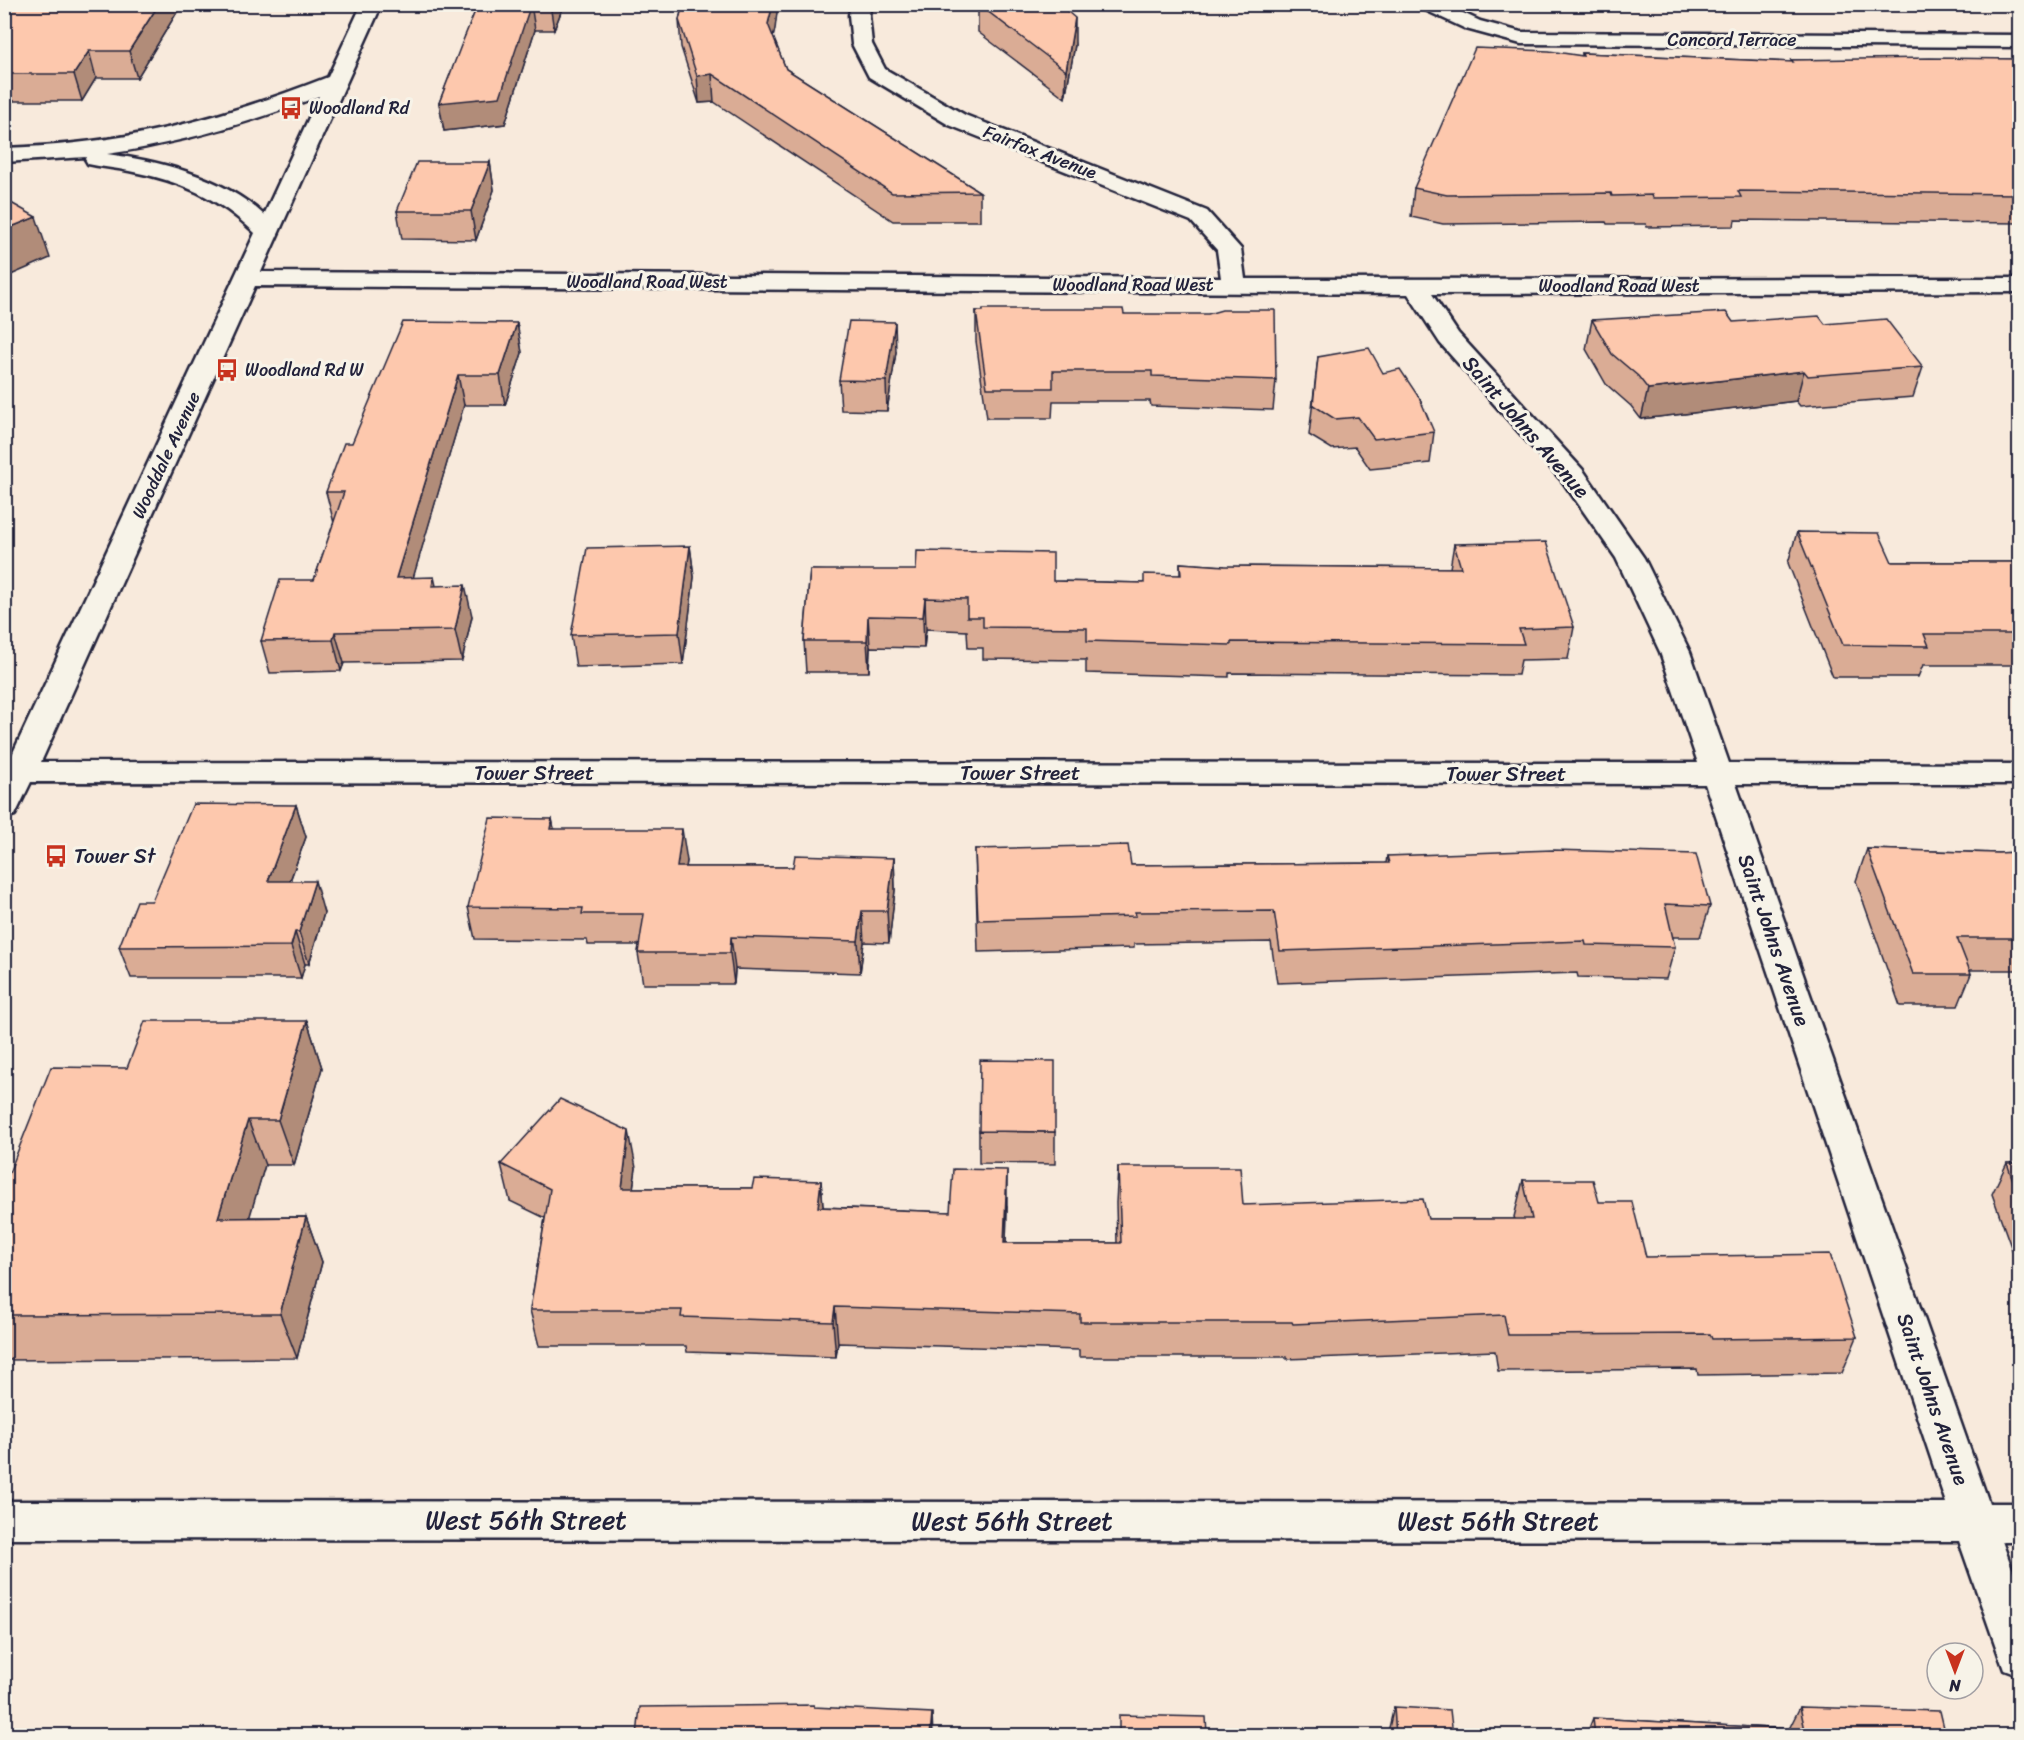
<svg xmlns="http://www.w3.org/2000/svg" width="2024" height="1740" viewBox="0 0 2024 1740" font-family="Sriracha,sans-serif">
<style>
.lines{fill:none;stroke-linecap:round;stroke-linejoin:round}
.minor-casing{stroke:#22223b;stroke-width:5}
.minor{fill:#f7f3e8;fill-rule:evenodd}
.wall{fill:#daac95;stroke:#22223b;stroke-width:1.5}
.shaded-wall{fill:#b18c79;stroke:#22223b;stroke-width:1.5}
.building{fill:#fdc8ad;stroke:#22223b;stroke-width:1.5}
.labels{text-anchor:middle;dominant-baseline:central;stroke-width:6;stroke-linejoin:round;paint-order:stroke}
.far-street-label{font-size:18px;fill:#22223b;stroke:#f7f3e8}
.far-poi-label{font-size:18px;fill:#22223b;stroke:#f7f3e8;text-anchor:start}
.street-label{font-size:21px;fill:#22223b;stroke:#f7f3e8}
.poi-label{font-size:21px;fill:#22223b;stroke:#f7f3e8;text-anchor:start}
.near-street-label{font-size:26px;fill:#22223b;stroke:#f7f3e8}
</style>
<rect width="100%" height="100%" fill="#f8eadc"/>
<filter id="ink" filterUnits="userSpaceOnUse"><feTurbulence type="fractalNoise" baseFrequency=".0167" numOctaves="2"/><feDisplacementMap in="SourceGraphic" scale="12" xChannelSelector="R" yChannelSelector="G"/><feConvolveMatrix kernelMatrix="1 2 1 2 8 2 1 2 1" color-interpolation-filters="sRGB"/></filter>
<g filter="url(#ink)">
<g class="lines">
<g class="minor-casing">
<g id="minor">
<path d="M362,4H382L261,272L1221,278L1217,250L1191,221L949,125L869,77L852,44L849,15L851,4H871L869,15L872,44L885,69L965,115L1207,211L1241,249L1245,279L2020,278V292L1432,294L1458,333L1583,470L1644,558L1690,652L1729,763L2020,764V784H1736L1989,1503H2020V1541H2002L2020,1590V1676L2004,1670L1959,1541L4,1539V1501L1946,1503L1705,784L31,782L15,815L4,818V772L255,233C218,197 180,181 129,171C115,168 102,167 88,164L85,159L86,157L4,162V148C126,144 215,121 328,77ZM319,96L264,215C223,177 161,161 107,154C180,143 251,123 319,96ZM255,286L1408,294L1440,343L1563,482L1616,558L1660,652L1698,763L41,762Z"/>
<polygon points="1418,4 1444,4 1480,21 1521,32 2020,35 2020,47 1521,44 1466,29 1421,8"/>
</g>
</g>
<use href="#minor" class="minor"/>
</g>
<g class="wall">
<polygon points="4,4 182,4 137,78 96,78 82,101 4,101"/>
<polygon points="478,4 564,4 554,30 535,30 505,124 444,131 439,103"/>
<polygon points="683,4 778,4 773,37 786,69 980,192 980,221 893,221 714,102 699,103 681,47 679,20"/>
<polygon points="978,4 1069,13 1075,45 1065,98 978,32"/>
<polygon points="1582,53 1791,62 1791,60 2019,59 2019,223 1735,220 1734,226 1647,227 1646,224 1607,224 1606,222 1443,224 1411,217 1414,188 1582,56"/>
<polygon points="490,162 494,190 476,240 402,239 397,211"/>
<polygon points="976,311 1124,314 1276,380 1273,410 1151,406 1150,401 1053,401 1052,418 987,418 976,341"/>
<polygon points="1592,320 1825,324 1923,367 1913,397 1800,406 1796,401 1641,419 1631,406 1606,384 1586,349"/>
<polygon points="517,323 522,353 505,405 464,405 413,577 436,586 472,616 462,661 344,663 341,671 270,673 261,641 314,580 334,523 326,492 352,443"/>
<polygon points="896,352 887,411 841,410 839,380"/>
<polygon points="1318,357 1383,373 1434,432 1430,463 1370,469 1355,447 1332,449 1309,435"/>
<polygon points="1797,532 1892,562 2019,562 2019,665 1923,665 1918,677 1833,677 1788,563"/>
<polygon points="1454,544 1574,627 1568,659 1521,660 1518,675 1229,673 1229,677 1086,673 1086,660 983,659 983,648 968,648 967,631 926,629 924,648 870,647 869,672 806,672 804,641 810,570 1053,581 1144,583 1180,575 1180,563 1225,566 1450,568"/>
<polygon points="690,546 694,577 683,664 576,667 571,635"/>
<polygon points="296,805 306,837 290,881 324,913 309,964 305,964 301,978 131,978 119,947 152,901"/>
<polygon points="552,819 554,829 687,861 686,867 793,867 894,858 895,890 889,943 864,942 860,973 735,969 734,984 643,984 638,953 639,945 588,945 587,940 475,939 468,907"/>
<polygon points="975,849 1131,865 1386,863 1387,856 1710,906 1700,937 1672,937 1675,947 1666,979 1578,977 1577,973 1277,983 1271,942 1134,944 1134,948 978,952"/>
<polygon points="1867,849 1998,853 2019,852 2019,970 1970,970 1971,974 1958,1006 1900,1006 1856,881"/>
<polygon points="307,1021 322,1068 294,1165 265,1165 249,1217 306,1217 322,1262 297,1358 4,1360 4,1186 127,1068"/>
<polygon points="979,1131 1055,1132 1055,1164 979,1163"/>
<polygon points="2007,1163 2019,1163 2019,1258 2015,1258 1992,1194"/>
<polygon points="501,1164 636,1168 633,1188 752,1188 821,1181 823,1207 950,1212 1007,1207 1006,1243 1117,1243 1116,1203 1118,1167 1243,1205 1428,1219 1515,1219 1514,1217 1523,1180 1599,1202 1646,1257 1857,1337 1842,1373 1698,1375 1697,1369 1498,1371 1495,1351 1287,1359 1287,1357 1079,1357 1079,1350 838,1343 836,1357 687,1352 686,1346 539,1346 530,1310 545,1218 510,1201"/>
<polygon points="1394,1707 1453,1736 1387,1736"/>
<polygon points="1800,1707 1946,1736 1586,1736 1593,1718 1789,1729"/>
</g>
<g class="shaded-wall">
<polygon points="159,4 182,4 137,78 129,51"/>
<polygon points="531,4 535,30 505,124 444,131 439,103"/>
<polygon points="550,4 564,4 554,30"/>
<polygon points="773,4 778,4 775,29 770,51 768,24"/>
<polygon points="1075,18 1075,45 1065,98 1066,71"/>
<polygon points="89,51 96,78 82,101 74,74"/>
<polygon points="712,74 714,102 699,103 697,76"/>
<polygon points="490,162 494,190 476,240 471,211"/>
<polygon points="36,217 50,258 4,278 4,230"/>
<polygon points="895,322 896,352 887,411 886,381"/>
<polygon points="517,323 522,353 505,405 500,375"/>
<polygon points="1804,371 1796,401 1641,419 1648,389"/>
<polygon points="458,375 464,405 404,609 396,578"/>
<polygon points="690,546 694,577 683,664 679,633"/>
<polygon points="434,577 441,608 432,586"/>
<polygon points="465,585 472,616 462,661 455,630"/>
<polygon points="925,598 926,629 924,648 923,617"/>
<polygon points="868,616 870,647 869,672 867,641"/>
<polygon points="335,632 344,663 341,671 333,640"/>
<polygon points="296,805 306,837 278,913 268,881"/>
<polygon points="552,819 558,851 550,829"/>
<polygon points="682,829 687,861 681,899 677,867"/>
<polygon points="894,858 895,890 889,943 887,911"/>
<polygon points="315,881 324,913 309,964 299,932"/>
<polygon points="862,911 864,942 860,973 858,941"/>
<polygon points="295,932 305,964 301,978 291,946"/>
<polygon points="731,937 735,969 734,984 730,953"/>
<polygon points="307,1021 322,1068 294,1165 278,1120"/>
<polygon points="248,1120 265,1165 236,1263 218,1218"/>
<polygon points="629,1131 636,1168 628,1224 622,1188"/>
<polygon points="1007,1170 1007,1207 1005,1279 1004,1243"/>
<polygon points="821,1181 824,1218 818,1207"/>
<polygon points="306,1217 322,1262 297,1358 280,1314"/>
<polygon points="835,1307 838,1343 836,1357 833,1322"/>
<polygon points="932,1713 933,1736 930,1736"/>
</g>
<g class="building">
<polygon points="4,4 159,4 129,51 89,51 74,74 4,74"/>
<polygon points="478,4 531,4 500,97 439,103 462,43"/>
<polygon points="683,4 773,4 768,24 786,69 980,192 892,193 712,74 697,76 679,20"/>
<polygon points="978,4 1068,4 1068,12 1075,18 1066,71"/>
<polygon points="1475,48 1549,51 1583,56 1582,53 1793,62 1791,60 1930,58 2019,59 2019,194 1738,191 1741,197 1653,198 1652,195 1612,196 1611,193 1447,195 1414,188"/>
<polygon points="417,162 490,162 471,211 397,211"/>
<polygon points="4,199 36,217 4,230"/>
<polygon points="983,309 1123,309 1124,314 1208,314 1222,310 1275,310 1276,380 1152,376 1152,371 1053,371 1053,388 987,388 976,311 983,311"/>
<polygon points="1726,312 1733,322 1819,316 1825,324 1886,319 1923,367 1808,376 1804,371 1648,389 1638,376 1612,354 1592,320"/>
<polygon points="849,321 895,322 886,381 839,380"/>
<polygon points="403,322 517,323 500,375 458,375 396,578 434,577 432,586 465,585 455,630 335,632 333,640 261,641 280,580 314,580 344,492 326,492 344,443 352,443"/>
<polygon points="1369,348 1383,373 1400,369 1420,399 1434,432 1374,439 1358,417 1335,419 1313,405 1318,357"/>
<polygon points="1797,532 1879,533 1892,562 2019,562 2019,634 1924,634 1929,646 1843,645"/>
<polygon points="1546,542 1574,627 1519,629 1524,644 1231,642 1231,645 1087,641 1087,628 983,627 983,617 967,617 967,599 925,598 923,617 868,616 867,641 804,641 810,570 916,570 917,551 1053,553 1053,581 1144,583 1144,574 1181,575 1180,563 1225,566 1461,568 1454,544"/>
<polygon points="690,546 679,633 571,635 587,548"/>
<polygon points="193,804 296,805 268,881 315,881 299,932 295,932 291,946 119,947 137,901 152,901"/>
<polygon points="490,818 552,819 550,829 682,829 677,867 793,867 795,855 894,858 887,911 862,911 858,941 731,937 730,953 638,953 644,914 582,914 583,908 468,907"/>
<polygon points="1128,845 1131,865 1389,863 1387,856 1553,850 1696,854 1710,906 1665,904 1675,947 1586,945 1585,941 1280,951 1274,911 1135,912 1136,916 978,920 975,849"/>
<polygon points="1867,849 1998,853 2019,852 2019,938 1957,938 1971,974 1913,974"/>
<polygon points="145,1021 307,1021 278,1120 248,1120 218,1218 306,1217 280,1314 4,1315 4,1186 51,1067 127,1068"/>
<polygon points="980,1060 1055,1061 1055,1132 979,1131"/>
<polygon points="560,1099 629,1131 622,1188 752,1188 754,1179 821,1181 818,1207 950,1212 953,1169 1007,1170 1004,1243 1121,1243 1118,1167 1240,1167 1243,1205 1423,1199 1428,1219 1532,1219 1523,1180 1593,1180 1599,1202 1632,1202 1646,1257 1830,1254 1857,1337 1712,1339 1710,1334 1508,1335 1504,1315 1293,1324 1292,1322 1080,1322 1080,1314 835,1307 833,1322 681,1317 682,1310 530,1310 550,1189 501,1164"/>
<polygon points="2007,1163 2019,1163 2019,1198"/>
<polygon points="814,1705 814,1707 932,1713 930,1736 637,1736 640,1707"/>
<polygon points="1394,1707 1450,1710 1453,1736 1396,1736"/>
<polygon points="1800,1707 1940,1711 1946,1736 1595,1736 1593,1718 1805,1730"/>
<polygon points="1119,1715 1206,1717 1207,1734 1300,1736 1119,1736"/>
</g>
</g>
<defs>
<g id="bus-bare" transform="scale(1.8)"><path d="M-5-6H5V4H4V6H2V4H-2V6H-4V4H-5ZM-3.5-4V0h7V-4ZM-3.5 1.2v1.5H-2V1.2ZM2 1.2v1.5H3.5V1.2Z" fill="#c8321e" stroke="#f7f3e8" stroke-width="2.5" paint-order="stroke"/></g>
</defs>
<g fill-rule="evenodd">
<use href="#bus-bare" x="291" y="108"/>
<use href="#bus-bare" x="227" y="370"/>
<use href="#bus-bare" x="56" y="856"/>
</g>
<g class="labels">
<g class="far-street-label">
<text x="1732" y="40">Concord Terrace</text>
<text transform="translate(1040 152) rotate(21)">Fairfax Avenue</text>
<text x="647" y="282">Woodland Road West</text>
<text x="1133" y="285">Woodland Road West</text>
<text x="1619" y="286">Woodland Road West</text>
<text transform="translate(166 455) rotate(-65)">Wooddale Avenue</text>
</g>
<g class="far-poi-label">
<text x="309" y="108">Woodland Rd</text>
<text x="245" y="370">Woodland Rd W</text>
</g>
<g class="street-label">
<text transform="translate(1526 427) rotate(49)">Saint Johns Avenue</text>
<text x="534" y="773">Tower Street</text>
<text x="1020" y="773">Tower Street</text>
<text x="1506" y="774">Tower Street</text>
<text transform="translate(1774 940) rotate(71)">Saint Johns Avenue</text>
<text transform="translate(1933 1399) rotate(71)">Saint Johns Avenue</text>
</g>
<g class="poi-label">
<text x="74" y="856">Tower St</text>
</g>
<g class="near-street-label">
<text x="526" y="1520">West 56th Street</text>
<text x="1012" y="1521">West 56th Street</text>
<text x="1498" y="1521">West 56th Street</text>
</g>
</g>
<rect width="2024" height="1740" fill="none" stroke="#f7f3e8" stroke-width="24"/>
<rect x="12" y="12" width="2000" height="1716" fill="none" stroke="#22223b" stroke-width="2" filter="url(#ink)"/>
<g transform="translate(1955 1671) rotate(180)"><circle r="28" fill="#f7f3e8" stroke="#a29fa3" stroke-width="1.5"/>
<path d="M0-4.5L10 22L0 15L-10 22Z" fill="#c8321e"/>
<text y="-9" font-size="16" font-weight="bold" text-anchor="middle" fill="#22223b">N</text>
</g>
</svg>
